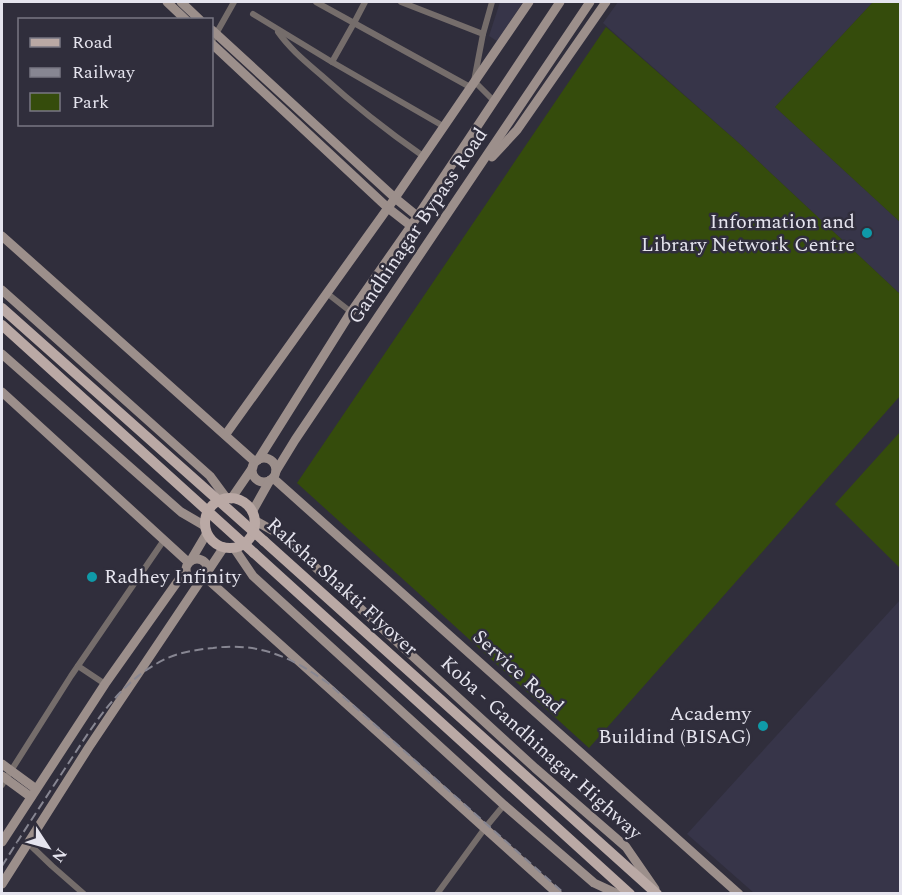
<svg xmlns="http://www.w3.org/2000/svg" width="902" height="895" viewBox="0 0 902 895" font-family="Spectral,serif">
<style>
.built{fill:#373549}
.green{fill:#354c0c}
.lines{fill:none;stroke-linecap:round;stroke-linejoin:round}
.street{stroke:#756d6b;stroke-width:6}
.secondary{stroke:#9c8f8b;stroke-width:9}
.primary{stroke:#baa9a5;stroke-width:10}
.rail{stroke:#878692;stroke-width:2;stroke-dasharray:9 4.5;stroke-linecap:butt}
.primary-bridge{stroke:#baa9a5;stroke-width:10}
.culture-dot{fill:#0f9aa8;stroke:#302e3c;stroke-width:2}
.labels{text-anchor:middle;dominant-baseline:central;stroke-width:5;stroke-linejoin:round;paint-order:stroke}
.poi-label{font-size:20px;fill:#e5e4ee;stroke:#302e3c;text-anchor:end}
.street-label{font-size:20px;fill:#e5e4ee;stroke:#302e3c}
</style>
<rect width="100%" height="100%" fill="#302e3c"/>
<g class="built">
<polygon points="500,2 523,2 497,41 489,36"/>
<polygon points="618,2 873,2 775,107 900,222 900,294 740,144 603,23"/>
<polygon points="900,600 900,893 754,893 687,834"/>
</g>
<g class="green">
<polygon points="873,2 900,2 900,222 775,107"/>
<polygon points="606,27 740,144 900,294 900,396 589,748 297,483"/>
<polygon points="900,432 900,568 835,504"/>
</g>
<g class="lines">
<g class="street">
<polyline points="316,2 354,23 332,62"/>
<polyline points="365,2 354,23 470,87"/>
<polyline points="401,2 483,34"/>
<polyline points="492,2 483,34 474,81 494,101"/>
<polyline points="253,14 332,62 443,126"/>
<path d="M278,32C290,49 306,62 321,75C354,105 387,131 423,156"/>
<polyline points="212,41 234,2"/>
<polyline points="328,294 351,312"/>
<polyline points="78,666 105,684"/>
<polyline points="2,785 71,676 164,540"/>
<polyline points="28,843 52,866 84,894"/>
<polyline points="437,894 485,828 504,805"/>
</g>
<g class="secondary">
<polyline points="167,2 186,20"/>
<polyline points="181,2 200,20"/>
<polyline points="212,30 395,198 417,216"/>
<polyline points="212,44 388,208 411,226"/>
<polyline points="492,157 517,130 606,2"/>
<polyline points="2,236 255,462"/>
<polyline points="2,290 210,476 227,499"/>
<polyline points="2,354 181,512 205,526"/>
<polyline points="2,392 188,562"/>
<polyline points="226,434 395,198 529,2"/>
<circle cx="264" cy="470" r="12"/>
<polyline points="258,460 351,312 411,226 560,2"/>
<polyline points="276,471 295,440 590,2"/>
<polyline points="273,478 739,894"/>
<polyline points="231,499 253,467"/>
<polyline points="252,512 270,480"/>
<polyline points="254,520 279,534 535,768 626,847 655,889"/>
<polyline points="234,548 253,576 504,805 594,883 618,894"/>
<circle cx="197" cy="570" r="11"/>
<polyline points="191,560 207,533"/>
<polyline points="208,571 224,547"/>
<polyline points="205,577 558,894"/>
<polyline points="2,764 36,789"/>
<polyline points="2,776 31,797"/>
<polyline points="2,842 105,684 185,571"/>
<polyline points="2,884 89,747 201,580"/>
</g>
<g class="primary">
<circle cx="230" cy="523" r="25"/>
<polyline points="264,541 657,894"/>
<polyline points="254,553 630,894"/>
</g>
<path class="rail" d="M2,866C22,834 43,802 64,770C90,731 114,688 156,664C174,653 193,650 213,648C259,642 291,657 328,683L565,894"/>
<g class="primary-bridge">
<polyline points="2,308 264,541"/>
<polyline points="2,325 254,553"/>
</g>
</g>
<g class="culture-dot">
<circle cx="867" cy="233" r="6"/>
<circle cx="92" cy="577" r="6"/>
<circle cx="763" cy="726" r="6"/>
</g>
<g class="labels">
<g class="poi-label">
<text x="855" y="222">Information and<tspan x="855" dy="23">Library Network Centre</tspan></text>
<text x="104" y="577" text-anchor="start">Radhey Infinity</text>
<text x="751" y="714">Academy<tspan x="751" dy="23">Buildind (BISAG)</tspan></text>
</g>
<g class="street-label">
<text transform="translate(418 226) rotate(-56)">Gandhinagar Bypass Road</text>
<text transform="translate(342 587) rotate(42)">Raksha Shakti Flyover</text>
<text transform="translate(518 672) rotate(42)">Service Road</text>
<text transform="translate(541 748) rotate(42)">Koba - Gandhinagar Highway</text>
</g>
</g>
<rect width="902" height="895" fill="none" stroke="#e5e4ee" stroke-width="6"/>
<rect x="18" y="18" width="195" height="108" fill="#302e3c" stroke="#787783" stroke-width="1.5"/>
<rect x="30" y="38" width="30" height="9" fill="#baa9a5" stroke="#787783" stroke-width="1.5"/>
<text x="72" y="48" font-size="18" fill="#e5e4ee">Road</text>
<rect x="30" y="68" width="30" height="9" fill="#878692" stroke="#787783" stroke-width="1.5"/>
<text x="72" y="78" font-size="18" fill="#e5e4ee">Railway</text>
<rect x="30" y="93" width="30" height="18" fill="#354c0c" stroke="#787783" stroke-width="1.5"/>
<text x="72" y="108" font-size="18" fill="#e5e4ee">Park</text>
<g transform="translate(48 847) rotate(126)" stroke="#302e3c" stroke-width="4.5" paint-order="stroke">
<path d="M0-4.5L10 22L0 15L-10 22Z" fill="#e5e4ee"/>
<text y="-9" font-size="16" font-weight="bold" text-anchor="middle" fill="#e5e4ee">N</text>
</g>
</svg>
